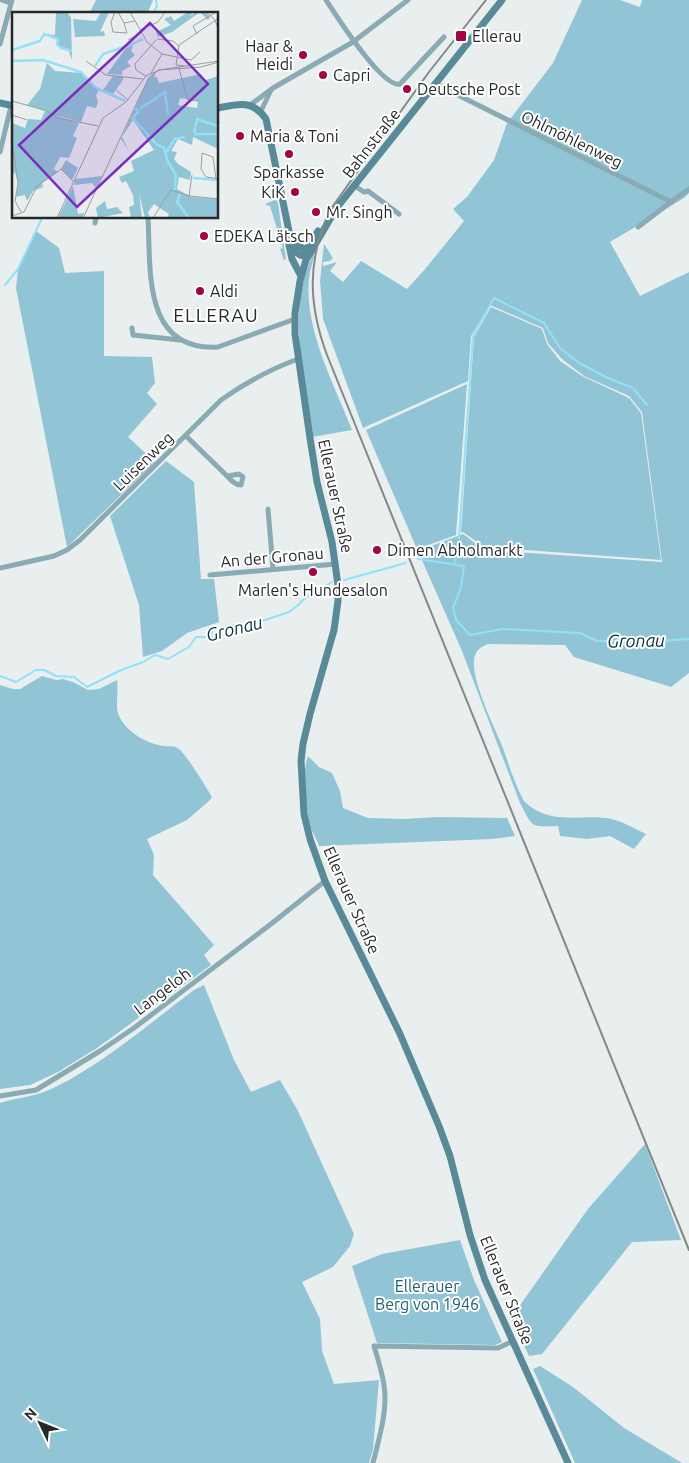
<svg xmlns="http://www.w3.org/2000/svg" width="689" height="1463" viewBox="0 0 689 1463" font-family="Ubuntu,sans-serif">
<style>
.green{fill:#91c5d5}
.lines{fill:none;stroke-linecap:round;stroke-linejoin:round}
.stream{stroke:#92e1f8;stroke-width:2}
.street{stroke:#8aaab4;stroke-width:5}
.secondary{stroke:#598a98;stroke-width:7}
.rail{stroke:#858889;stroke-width:2}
.poi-dot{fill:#a10544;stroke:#fff;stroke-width:2}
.labels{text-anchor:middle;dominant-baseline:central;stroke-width:4;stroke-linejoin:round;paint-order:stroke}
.poi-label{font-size:16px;fill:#272829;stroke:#fff;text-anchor:start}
.street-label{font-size:16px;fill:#272829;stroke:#fff}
.park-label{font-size:16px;fill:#226171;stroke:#fff}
.water-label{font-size:18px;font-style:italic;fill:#082f39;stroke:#fff}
.quarter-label{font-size:19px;letter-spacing:1px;fill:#272829;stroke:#fff}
.inset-river{fill:none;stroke:#92e1f8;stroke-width:2.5}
.inset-road{fill:none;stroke:#9b9fa0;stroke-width:1}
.view{fill:#7b2cbf;fill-opacity:0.15;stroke:#7b2cbf;stroke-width:2.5}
.inset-edge{fill:none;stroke:#272829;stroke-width:2.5}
</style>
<rect width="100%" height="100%" fill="#e9eeef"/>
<g class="green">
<polygon points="96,0 153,0 147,14 89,14"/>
<path d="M582,0H620L640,7L642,0H689V193L684,198L610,242L640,296L689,272V673L671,687L574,657L565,645L488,644C480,647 475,651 474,660C472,682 494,726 503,748C509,765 515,785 524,801C548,825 577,815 606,818C621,820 633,828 646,834L634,849L610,836L587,839L560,836L558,826C530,827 533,828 520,803L462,651L418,551L463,534L484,550L662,562L642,412L629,396L584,376L562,359L548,343L543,328L490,305L471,336L468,381L363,428L323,319L320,281L324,244L333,258L330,261L323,262V266L337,262L330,271L343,282L361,261L407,289L426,268L464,221L453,209L467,197L494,160L507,123L553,63Z"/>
<polygon points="275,200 277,201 278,203 286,259 284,260 280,249 283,248 270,206 265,205 267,203"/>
<polygon points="36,231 59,248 65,273 104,271 104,356 152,357 155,383 147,393 157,404 128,437 155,462 67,547 16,288 18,270"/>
<path d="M316,249C314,257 312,264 310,272C301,324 334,383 352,430L312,437C304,379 285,304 316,249Z"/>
<polygon points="491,307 542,329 547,344 560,361 582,376 629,398 641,413 661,560 484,547 463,532 461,533 474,337"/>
<polygon points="467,384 456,535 417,549 366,430"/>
<polygon points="166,461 194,482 201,579 214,579 219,622 187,633 162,651 143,657 139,605 110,516"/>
<path d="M42,676L56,680L63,679L73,682L88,690L99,689L117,680C119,691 114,708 120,718C128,733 148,744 164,746C170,747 174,745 179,749C185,753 207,788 212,797L210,800L187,820L147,839L154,855L153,875L214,945L204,955L211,965L97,1048L58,1072L30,1085L0,1089V685L13,689H20Z"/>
<path d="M308,756L319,767L332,773L340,791L343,808L368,818L405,819L436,817L507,818L515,836L492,839L319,846C317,840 313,834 311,828C306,810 301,773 308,756Z"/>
<path d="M204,985L234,1060L251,1092L280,1080L298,1111L354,1234L350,1246L333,1267L302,1282L320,1319L322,1351L334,1384L379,1380L373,1449L369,1463H0V1103C16,1098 33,1097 49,1090C98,1068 150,1023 194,990Z"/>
<polygon points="645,1144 681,1240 632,1242 542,1354 529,1356 511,1318 588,1209"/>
<polygon points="460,1240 474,1280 502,1342 495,1345 377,1343 352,1266 382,1254"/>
<polygon points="540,1366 573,1387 624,1428 682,1463 575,1463 533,1369"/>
</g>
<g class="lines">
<g class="stream">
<polyline points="152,14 157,6 156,0"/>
<polyline points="5,285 18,269 42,218"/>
<polyline points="459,538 473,336 494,298 544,323 560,348 579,363 608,378 633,388 647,405"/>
<polyline points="418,559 464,566 461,587 453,608 456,620 470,635 503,629 580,633 597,641 644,642 689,639"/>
<polyline points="454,563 460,541"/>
<polyline points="344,580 406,563"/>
<polyline points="0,676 16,682 36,670 44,670 56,676 74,677 87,687 121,670 143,662 155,655 168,659 189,647 196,637 205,637 211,635 213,630 234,625 248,627 259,622 289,612 297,606 305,598 332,582"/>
</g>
<g class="street">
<polyline points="2,0 10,3"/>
<path d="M326,0C336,15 382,88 400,84L444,37"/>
<polyline points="0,44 12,0"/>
<polyline points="436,84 671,202 689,189"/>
<polyline points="250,105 273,88 353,42 408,0"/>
<polyline points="261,111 271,90"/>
<polyline points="0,152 11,106"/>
<polyline points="355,186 364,192 368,191 399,214"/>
<path d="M148,218C151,270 142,351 218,347L295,319"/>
<polyline points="95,223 96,218"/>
<polyline points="638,227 671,202"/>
<polyline points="132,328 133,335 180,340"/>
<path d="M186,436L224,473C229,478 234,485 241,485L243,477L239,474L228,476"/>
<polyline points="268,509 273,569"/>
<path d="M0,568L54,556L67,550L80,540L221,400C245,383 271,369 298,359"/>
<polyline points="210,575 336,564"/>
<polyline points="0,1096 36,1090 100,1051 134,1028 271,924 325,881"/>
<path d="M373,1463C379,1438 388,1411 384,1385C382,1372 378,1359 374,1346L498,1348L513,1341"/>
</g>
<g class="secondary">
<polyline points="0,103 14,106"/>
<path d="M218,108C238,104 252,99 266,119L292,246C296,253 302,259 309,254"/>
<polyline points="336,209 306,260 300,281 295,313 295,334 310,438 317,482 332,542 338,585 338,601 334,630 310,714 303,744 301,761 304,814 310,839 325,881 400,1034 439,1126 450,1156 470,1235 485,1280 568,1463"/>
<polyline points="334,211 502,0"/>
<polyline points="290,237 297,245 306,250"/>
<polyline points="289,245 292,259 301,276"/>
<polyline points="306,257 306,250 318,231"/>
</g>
<path class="rail" d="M486,0L429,72L330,210C307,260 308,304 327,355L689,1250"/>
</g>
<g class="poi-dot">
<rect x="455" y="30" width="12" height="12" rx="2.5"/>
<circle cx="303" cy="55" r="5"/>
<circle cx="323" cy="75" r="5"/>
<circle cx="407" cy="89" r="5"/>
<circle cx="240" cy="136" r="5"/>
<circle cx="289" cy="154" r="5"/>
<circle cx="295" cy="192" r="5"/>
<circle cx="316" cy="212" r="5"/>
<circle cx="204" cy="236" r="5"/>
<circle cx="200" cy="291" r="5"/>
<circle cx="377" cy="550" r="5"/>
<circle cx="313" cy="572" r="5"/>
</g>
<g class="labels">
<g class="poi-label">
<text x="472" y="36">Ellerau</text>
<text x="293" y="46" text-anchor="end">Haar &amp;<tspan x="293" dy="18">Heidi</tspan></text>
<text x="333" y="75">Capri</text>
<text x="417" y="89">Deutsche Post</text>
<text x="250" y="136">Maria &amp; Toni</text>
<text x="289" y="172" text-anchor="middle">Sparkasse</text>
<text x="285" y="192" text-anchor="end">KiK</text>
<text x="326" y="212">Mr. Singh</text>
<text x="214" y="236">EDEKA Lätsch</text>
<text x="210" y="291">Aldi</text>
<text x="387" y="550">Dimen Abholmarkt</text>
<text x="313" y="590" text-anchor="middle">Marlen's Hundesalon</text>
</g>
<g class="street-label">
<text transform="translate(572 139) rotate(26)">Ohlmöhlenweg</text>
<text transform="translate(371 143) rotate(-52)">Bahnstraße</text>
<text transform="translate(143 461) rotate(-44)">Luisenweg</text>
<text transform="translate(336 496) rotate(78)">Ellerauer Straße</text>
<text transform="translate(272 557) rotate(-5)">An der Gronau</text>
<text transform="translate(352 900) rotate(66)">Ellerauer Straße</text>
<text transform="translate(162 991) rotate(-37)">Langeloh</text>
<text transform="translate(507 1290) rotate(68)">Ellerauer Straße</text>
</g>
<g class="park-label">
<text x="427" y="1286">Ellerauer<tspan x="427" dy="18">Berg von 1946</tspan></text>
</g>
<g class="water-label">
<text transform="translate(234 628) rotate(-14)">Gronau</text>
<text transform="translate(636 640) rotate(-1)">Gronau</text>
</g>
<g class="quarter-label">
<text x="216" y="315">ELLERAU</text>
</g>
</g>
<g transform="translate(12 12)">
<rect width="206" height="206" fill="#e9eeef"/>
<path d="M44,0H55L59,6L60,48L56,37L45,34L46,27L30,22L43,23ZM89,0H97L88,20L92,19L93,24L63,25L61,7L84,9ZM176,0H181L178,4L185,0H193L198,5L196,8L188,0L160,20L146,25L144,20L159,13L152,7L159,4L162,9ZM121,33L119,39L123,43L115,50L119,54L110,59V63L95,62L114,36ZM35,51L43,59L69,61L87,78L84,83L86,90L84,96L75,94L69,110L38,102L67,111L61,124L65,126L57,146L48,145L42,157L46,160L30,171L31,175L21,179L15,189L13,183L4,185L6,171L3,160L0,165V111L13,116L16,107L29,108L33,99L15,93L28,77ZM144,60L142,65H145L147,71L189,62L191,69L206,64V137L181,125L186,89L168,86L166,93L185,96L180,133L166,127L159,139L165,140L162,147L166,152L179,160L178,168L167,165L165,177L179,185L206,187V206H155L157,202L142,192L136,200L138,206H133L127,182L130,206H119L117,195L122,193L121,183L114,169L110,171L107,165L122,159L119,149L142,138L121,108L110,125L117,139L109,127L136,67ZM101,64H111V68L101,82L91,78ZM54,148L66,156L60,168L49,157ZM90,164L84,176L80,171L62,173L63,167ZM61,174L66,202L72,201L70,206H46ZM93,189L95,197L105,195L111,201L86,206L84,196Z" fill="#91c5d5"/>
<path class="inset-river" d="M113,35L131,27M0,38L28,29L32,22L46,27L45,32L49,36L60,39M0,49L31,48L69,60L84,76L113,89M83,54L91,42L112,35M123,95L126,100L121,106L144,132L152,136L156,150L164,163L163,178M128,97L153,80L156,103M182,121L185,107L205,114L207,109M182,122H207M154,140L163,127L173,125M181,166L205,168M168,182L165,190L177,206"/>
<path class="inset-road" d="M103,0L99,10L101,20L115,21L112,11M106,0L112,11L123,9M118,0L135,30L150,42L139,61M194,0L203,8L207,19M128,18L146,10L153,0M185,22L181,14L204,0M145,27L161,29L167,34M116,28L130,20M150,42L179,48L188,40M74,49L94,63L131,67M172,54L164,53L167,33L207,6M167,57L176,88L187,89M147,58L189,55L207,50M134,64L124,58L123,52L144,28M104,78L116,88M0,89L32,98L47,106L86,114M0,103L15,108M0,130L6,171L3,189L9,200M204,167L201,145L190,141L189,157L194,165L207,167M177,184L180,163M0,204L12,200L25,174L49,157L61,169M45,206L91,106L114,90L135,63L148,58M71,206L137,65L147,58L207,49M141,206L159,178L178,184L207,187"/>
<path class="view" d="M138,11L196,72L65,195L7,133Z"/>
<rect width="206" height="206" class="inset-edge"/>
</g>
<g transform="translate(40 1423) rotate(313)" stroke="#ffffff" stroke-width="4" paint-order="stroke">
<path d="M0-4L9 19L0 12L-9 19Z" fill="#272829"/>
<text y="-8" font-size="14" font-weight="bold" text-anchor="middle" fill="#272829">N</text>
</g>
</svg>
